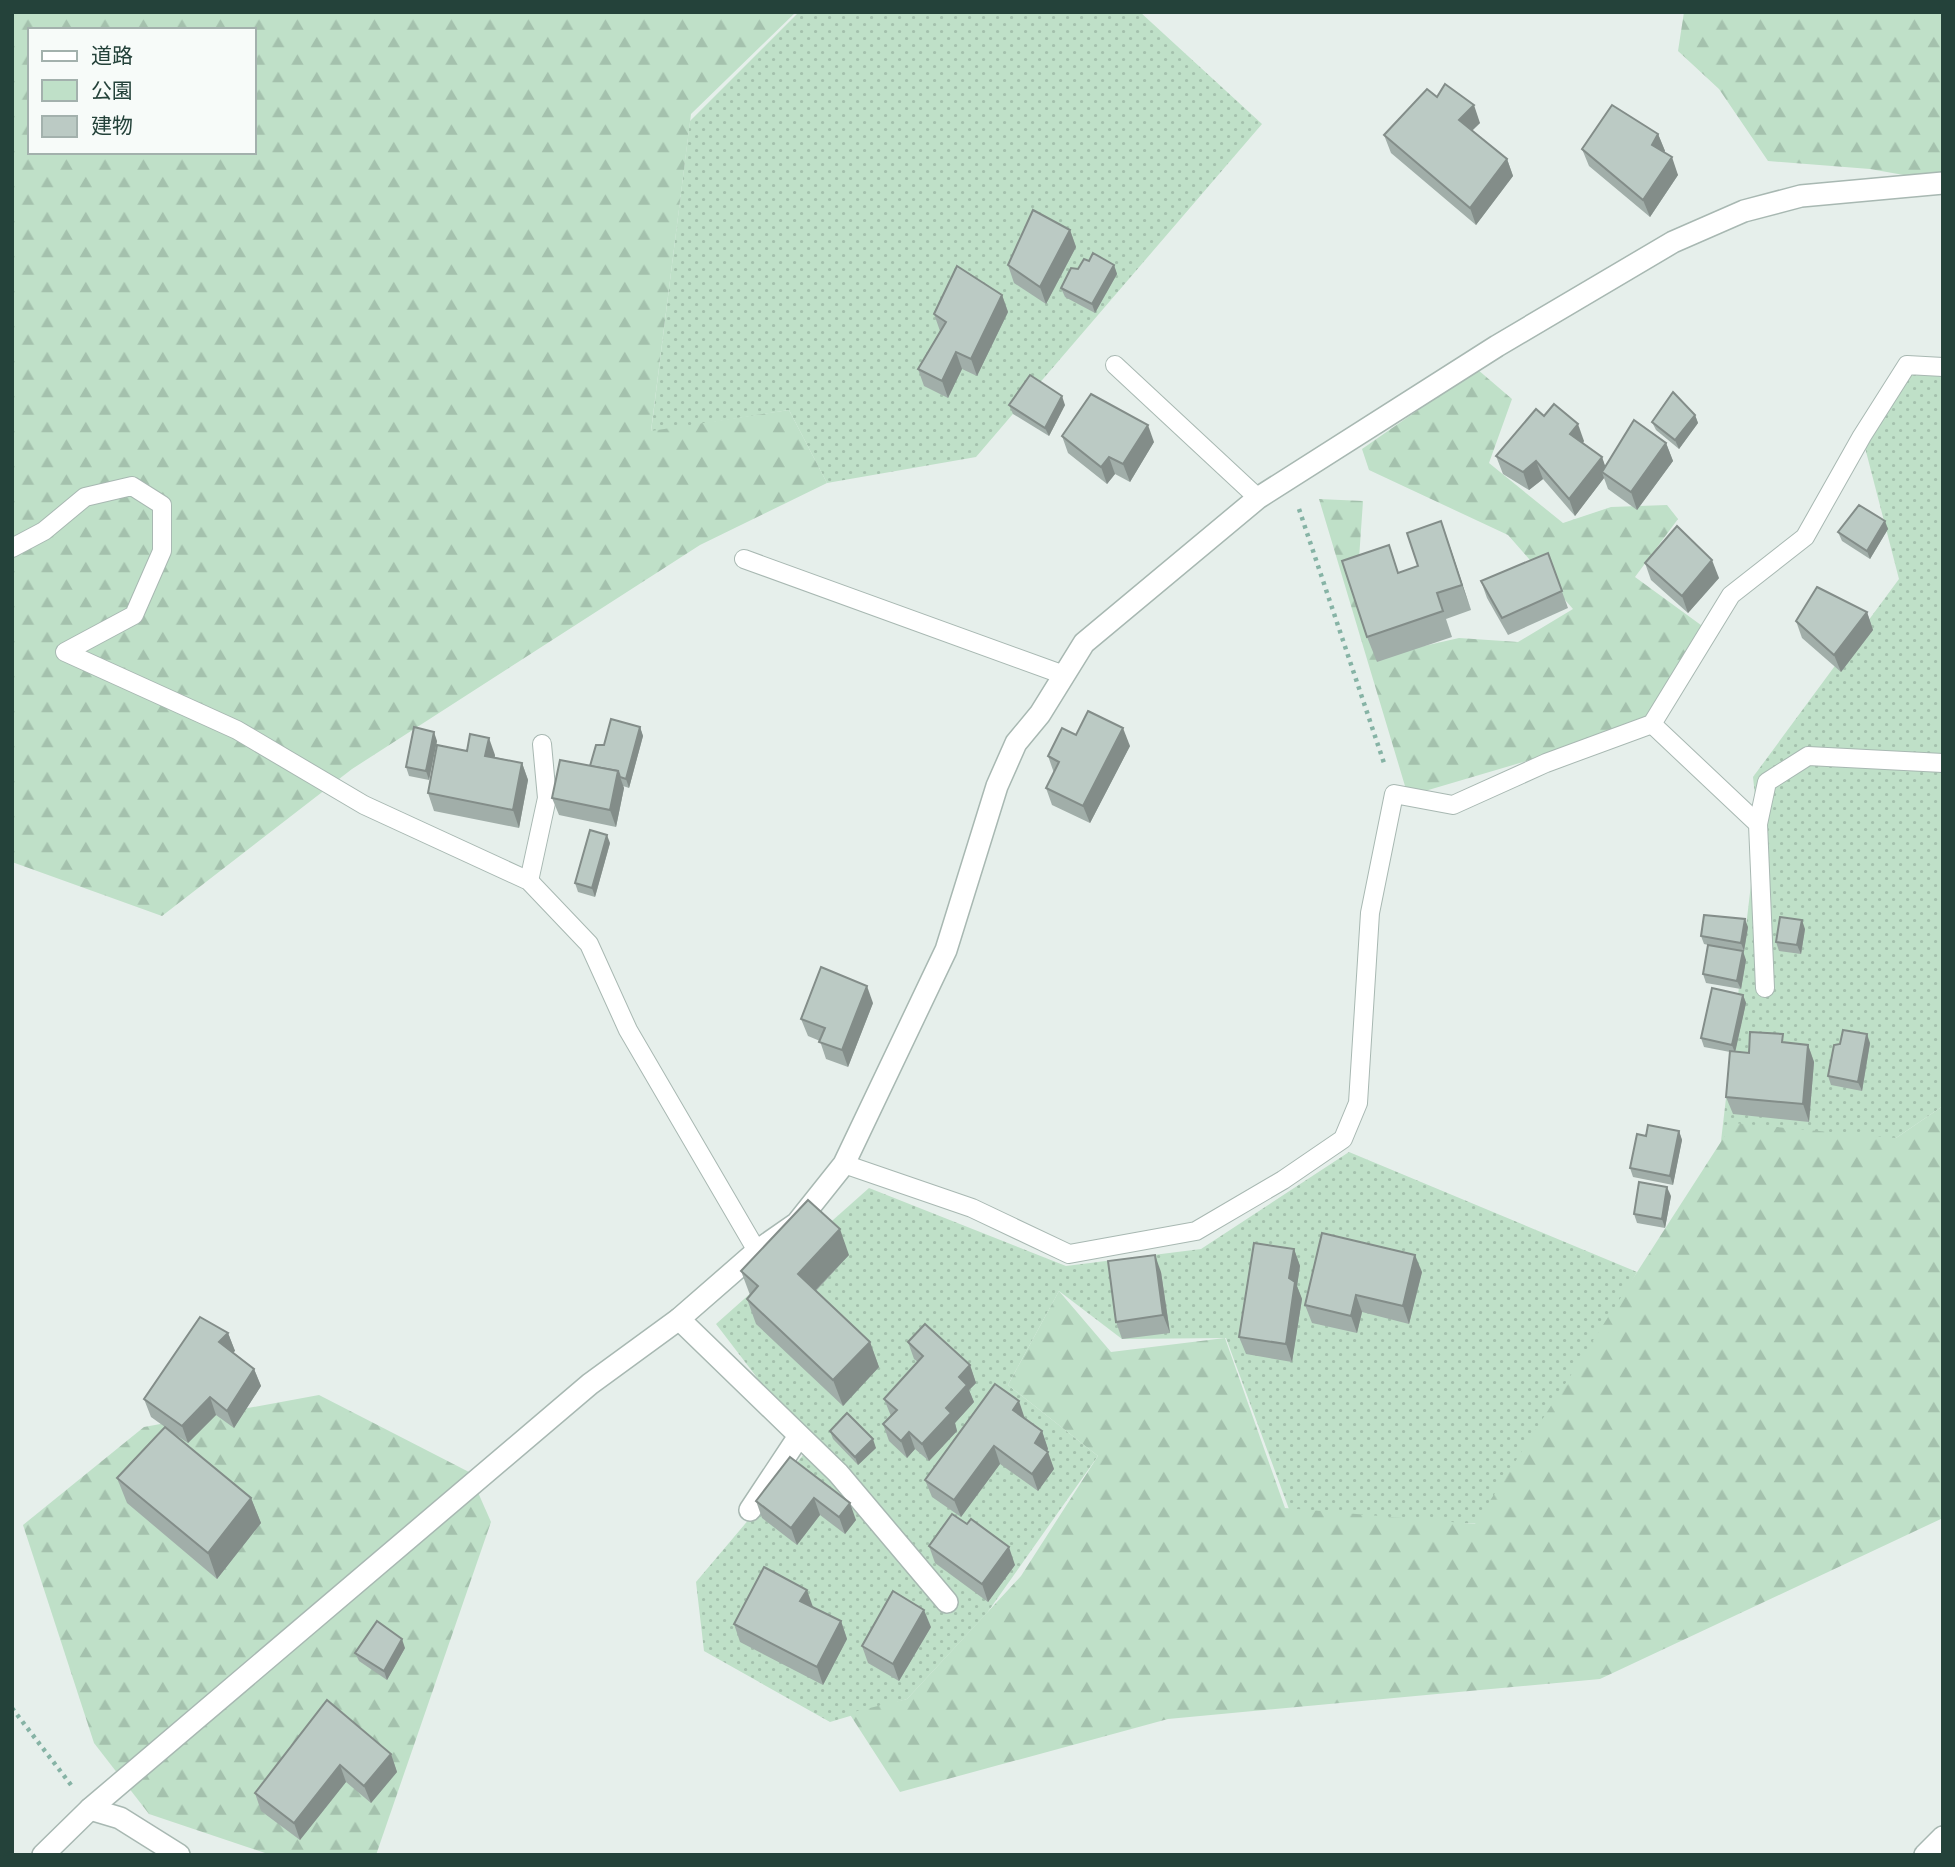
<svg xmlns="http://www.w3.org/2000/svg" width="1955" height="1867" viewBox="0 0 1955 1867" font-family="'DejaVu Sans','Noto Sans JP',sans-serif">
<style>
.green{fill:url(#green-dots)}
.forest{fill:url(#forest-firs);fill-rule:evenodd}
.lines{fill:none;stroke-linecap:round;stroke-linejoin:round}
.service-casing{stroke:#a8b8b2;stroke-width:20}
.minor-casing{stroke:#a8b8b2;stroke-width:24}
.path{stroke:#86b3a5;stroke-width:4.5;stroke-dasharray:3.5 5;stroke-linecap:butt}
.service{stroke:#fff;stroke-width:18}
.minor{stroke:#fff;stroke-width:21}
.wall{fill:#a1aea9}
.shaded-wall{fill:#838d89}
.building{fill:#bbcac4;stroke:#838d89;stroke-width:2}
</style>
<defs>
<pattern id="green-dots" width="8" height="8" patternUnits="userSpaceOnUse" patternTransform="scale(1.75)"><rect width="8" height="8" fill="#bfe0c8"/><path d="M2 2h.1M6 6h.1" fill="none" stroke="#a4c1ad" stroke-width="1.8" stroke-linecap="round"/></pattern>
<pattern id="forest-firs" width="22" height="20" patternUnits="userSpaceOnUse" patternTransform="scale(1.75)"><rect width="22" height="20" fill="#bfe0c8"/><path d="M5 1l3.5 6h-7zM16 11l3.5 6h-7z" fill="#a4c1ad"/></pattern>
</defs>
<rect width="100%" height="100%" fill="#e6efeb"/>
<g class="green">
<polygon points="799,12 1140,12 1262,124 976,457 827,483 789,410 651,432 690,121"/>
<polygon points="1907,365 1943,373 1943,1106 1896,1138 1721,1141 1758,824 1753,777 1899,579 1862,436"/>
<polygon points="1349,1152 1637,1272 1497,1524 1293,1520 1226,1338 1122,1339 1059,1291 1008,1385 1098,1456 987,1613 907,1699 830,1722 704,1651 696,1582 810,1447 716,1324 869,1188 1066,1266 1201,1249"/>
</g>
<g class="forest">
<path d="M12,12H796L691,114L651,431L789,410L827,483L700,545L352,769L162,916L12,862ZM30,30H254V152H30Z"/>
<polygon points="1684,12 1943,12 1943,182 1870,169 1768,161 1719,89 1678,51"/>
<polygon points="1477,369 1512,399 1489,463 1563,523 1611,507 1667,505 1678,519 1635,577 1705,628 1652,724 1408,796 1319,499 1363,501 1356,602 1380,656 1459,638 1518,642 1573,609 1508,535 1369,470 1362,449"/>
<polygon points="1943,1106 1943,1518 1600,1679 1168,1719 900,1792 849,1713 907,1699 1021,1576 1098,1456 1008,1385 1059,1291 1111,1352 1225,1338 1285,1508 1475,1524 1733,1123 1896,1138"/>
<polygon points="319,1395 469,1472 491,1522 376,1855 271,1855 149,1814 94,1743 23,1525 144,1427"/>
</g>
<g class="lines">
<g class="service-casing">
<g id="service">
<polyline points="1115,365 1258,498"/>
<polyline points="12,548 44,531 85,497 132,486 162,505 162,551 134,615 65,652 237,730 364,805 529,881 589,944 628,1030 757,1251"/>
<polyline points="744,559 1064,675"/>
<polyline points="1652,724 1758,824 1765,988"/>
<polyline points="1758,824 1767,782 1808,756 1943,763"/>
<polyline points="529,881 547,798 542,744"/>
<polyline points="844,1164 972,1208 1069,1254 1196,1231 1283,1180 1343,1139 1358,1103 1370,913 1394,794 1453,805 1546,763 1652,724 1731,595 1805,537 1862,436 1907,365 1943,367"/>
</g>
</g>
<g class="minor-casing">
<g id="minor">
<polyline points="679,1319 838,1473 947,1602"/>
<polyline points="750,1510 799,1436"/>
<polyline points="90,1809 120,1818 179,1855"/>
<polyline points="43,1855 90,1809 590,1384 679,1319 757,1251 797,1223 844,1164 946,950 997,786 1016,743 1040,714 1084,643 1258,498 1497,346 1673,242 1744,211 1801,196 1943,183"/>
<polyline points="1925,1855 1943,1837"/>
</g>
</g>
<g class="path">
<polyline points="1299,509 1385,766"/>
<polyline points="12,1708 71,1785"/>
</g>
<use href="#service" class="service"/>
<use href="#minor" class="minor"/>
</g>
<g class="wall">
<polygon points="1437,97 1480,123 1472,131 1507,159 1513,176 1476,225 1391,153 1384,135"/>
<polygon points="1658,134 1665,151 1664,152 1678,175 1650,217 1589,166 1582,149"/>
<polygon points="1070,230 1076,247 1046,304 1014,283 1008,265"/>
<polygon points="1114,265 1117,274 1095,313 1065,297 1061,288"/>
<polygon points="1002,295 1008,312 977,376 962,369 948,398 924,386 918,369 940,331 934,314"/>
<polygon points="1009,405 1065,405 1049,436 1013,414"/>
<polygon points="1695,415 1698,423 1679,449 1656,430 1652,422"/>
<polygon points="1544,416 1584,441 1583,443 1602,457 1605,467 1666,443 1673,461 1637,510 1608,489 1604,478 1575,516 1543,479 1529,490 1503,474 1496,456"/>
<polygon points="1062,436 1154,442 1130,482 1115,474 1107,484 1068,453"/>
<polygon points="1888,529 1870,559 1842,541 1838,532"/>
<polygon points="1450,547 1471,610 1446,619 1452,637 1377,662 1367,637 1418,566"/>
<polygon points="1548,553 1568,608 1508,635 1487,598 1481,581"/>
<polygon points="1645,563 1719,578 1688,613 1651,580"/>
<polygon points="1867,612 1873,630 1841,672 1802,638 1796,621"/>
<polygon points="640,727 643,736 629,788 623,786 624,788 616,827 559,815 552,798 590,766 604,745"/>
<polygon points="437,741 429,780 409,776 406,767"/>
<polygon points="1130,746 1090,823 1052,805 1046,788 1054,773 1048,756"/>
<polygon points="467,751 495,755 495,757 522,763 528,780 519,828 434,811 428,793"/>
<polygon points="610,843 595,897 578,892 575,883"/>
<polygon points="1748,927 1744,951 1722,947 1746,960 1741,989 1706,983 1703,974 1708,945 1704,944 1701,936"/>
<polygon points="1805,929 1801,954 1779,951 1776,942"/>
<polygon points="1743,995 1746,1003 1735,1051 1749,1053 1786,1043 1808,1045 1814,1062 1809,1122 1733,1114 1726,1097 1730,1052 1704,1047 1701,1038"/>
<polygon points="873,1003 848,1067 826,1059 820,1041 808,1036 801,1019"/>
<polygon points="1870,1043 1862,1091 1831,1085 1828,1076"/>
<polygon points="1679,1131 1682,1140 1673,1185 1633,1177 1630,1168 1646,1136"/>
<polygon points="1671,1196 1665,1228 1637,1223 1634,1214"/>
<polygon points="1294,1249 1300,1266 1297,1286 1302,1299 1292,1362 1246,1354 1239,1337"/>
<polygon points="849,1255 816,1291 870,1342 879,1367 843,1406 756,1324 747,1299 750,1295 741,1271"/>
<polygon points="1161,1272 1170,1333 1122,1339 1116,1322"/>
<polygon points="1422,1272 1409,1324 1362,1312 1357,1333 1312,1323 1305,1305"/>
<polygon points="228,1333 235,1351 233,1352 254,1369 261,1386 234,1428 216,1415 188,1443 167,1429 251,1498 261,1523 217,1579 127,1503 117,1478 165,1427 151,1417 144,1399"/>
<polygon points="908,1342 970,1365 976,1383 969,1390 974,1402 955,1423 957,1431 929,1461 915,1449 907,1458 889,1441 883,1424 891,1416 884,1399 918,1362 914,1359"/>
<polygon points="1025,1419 1042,1431 1048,1449 1047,1451 1054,1469 1038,1491 1000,1464 961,1517 932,1497 925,1480"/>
<polygon points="830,1431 876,1448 858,1465 833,1439"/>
<polygon points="790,1457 856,1520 845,1534 820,1515 797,1545 762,1518 756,1501"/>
<polygon points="967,1524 1015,1565 988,1602 935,1563 929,1546"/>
<polygon points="813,1607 841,1621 847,1639 823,1685 740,1642 734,1624"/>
<polygon points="931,1627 899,1681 868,1663 862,1646"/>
<polygon points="405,1648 387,1680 359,1661 355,1653"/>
<polygon points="327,1700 391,1754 397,1772 371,1803 346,1782 300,1840 261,1811 255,1793"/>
</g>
<g class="shaded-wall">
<polygon points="1474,105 1480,123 1465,137 1459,120"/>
<polygon points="1658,134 1665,151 1658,162 1652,145"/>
<polygon points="1672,157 1678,175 1650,217 1643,200"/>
<polygon points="1507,159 1513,176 1476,225 1470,208"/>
<polygon points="1070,230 1076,247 1046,304 1040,287"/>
<polygon points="1114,265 1117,274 1095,313 1092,304"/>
<polygon points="1002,295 1008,312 977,376 971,359"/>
<polygon points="956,352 962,369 948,398 942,381"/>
<polygon points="1062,396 1065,405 1049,436 1045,428"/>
<polygon points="1695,415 1698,423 1679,449 1675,440"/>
<polygon points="1578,424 1584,441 1576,451 1570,434"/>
<polygon points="1148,425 1154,442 1130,482 1123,464"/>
<polygon points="1666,443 1673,461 1637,510 1631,492"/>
<polygon points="1109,457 1115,474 1107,484 1101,467"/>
<polygon points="1602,457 1608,474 1602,472 1604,478 1575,516 1569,499"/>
<polygon points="1536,461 1543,479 1529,490 1523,472"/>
<polygon points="1441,521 1450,547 1471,610 1462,585"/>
<polygon points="1885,521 1888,529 1870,559 1867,551"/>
<polygon points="1712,560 1719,578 1688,613 1682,596"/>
<polygon points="1867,612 1873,630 1841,672 1834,655"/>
<polygon points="640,727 643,736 629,788 626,779"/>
<polygon points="1123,728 1130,746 1090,823 1083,806"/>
<polygon points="434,732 437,741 429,780 426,771"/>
<polygon points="489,738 495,755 491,773 485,756"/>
<polygon points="522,763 528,780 519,828 513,810"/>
<polygon points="618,771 624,788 616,827 610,810"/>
<polygon points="607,835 610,843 595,897 592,888"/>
<polygon points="1745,919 1748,927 1744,951 1741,943"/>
<polygon points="1802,920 1805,929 1801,954 1797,945"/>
<polygon points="1743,951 1746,960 1741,989 1737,981"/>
<polygon points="867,986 873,1003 848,1067 842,1050"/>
<polygon points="1743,995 1746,1003 1735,1053 1732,1045"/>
<polygon points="1867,1034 1870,1043 1862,1091 1858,1082"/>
<polygon points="1808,1045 1814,1062 1809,1122 1803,1104"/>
<polygon points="1679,1131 1682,1140 1673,1185 1670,1176"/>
<polygon points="1667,1187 1671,1196 1665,1228 1662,1219"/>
<polygon points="840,1229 849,1255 807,1299 798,1274"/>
<polygon points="1294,1249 1300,1266 1297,1286 1302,1299 1292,1362 1286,1344 1289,1278"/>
<polygon points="1155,1255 1161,1272 1170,1333 1163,1315"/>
<polygon points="1415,1255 1422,1272 1409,1324 1403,1306"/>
<polygon points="1356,1295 1362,1312 1357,1333 1351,1316"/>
<polygon points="228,1333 235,1351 225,1359 219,1342"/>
<polygon points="870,1342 879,1367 843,1406 833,1380"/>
<polygon points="970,1365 976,1383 969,1390 974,1402 955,1423 957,1431 929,1461 922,1444 946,1408 959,1377"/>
<polygon points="254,1369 261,1386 234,1428 227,1411"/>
<polygon points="210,1397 216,1415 188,1443 182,1426"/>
<polygon points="1019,1401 1025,1419 1013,1410"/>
<polygon points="1042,1431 1048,1449 1041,1460 1035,1443"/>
<polygon points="909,1432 915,1449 907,1458 901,1441"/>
<polygon points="873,1439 876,1448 858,1465 855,1457"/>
<polygon points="994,1446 1000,1464 961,1517 954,1500"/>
<polygon points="1048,1452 1054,1469 1038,1491 1032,1474"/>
<polygon points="251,1498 261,1523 217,1579 208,1553"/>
<polygon points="814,1498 820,1515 797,1545 791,1528"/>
<polygon points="850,1503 856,1520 845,1534 839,1517"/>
<polygon points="1009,1547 1015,1565 988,1602 982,1584"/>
<polygon points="807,1590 813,1607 800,1601"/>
<polygon points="924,1610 931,1627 899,1681 893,1664"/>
<polygon points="841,1621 847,1639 823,1685 817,1667"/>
<polygon points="402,1639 405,1648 387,1680 384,1671"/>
<polygon points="391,1754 397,1772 371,1803 364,1786"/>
<polygon points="340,1765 346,1782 300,1840 294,1823"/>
</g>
<g class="building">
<polygon points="1445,84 1474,105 1459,120 1507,159 1470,208 1384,135 1427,89 1437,97"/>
<polygon points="1612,105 1658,134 1652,145 1672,157 1643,200 1582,149"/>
<polygon points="1033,210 1070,230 1040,287 1008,265"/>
<polygon points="1093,253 1114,265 1092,304 1061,288 1071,268 1078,269 1084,259 1089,261"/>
<polygon points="957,266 1002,295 971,359 956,352 942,381 918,369 946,322 934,314"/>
<polygon points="1030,375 1062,396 1045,428 1009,405"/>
<polygon points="1673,392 1695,415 1675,440 1652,422"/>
<polygon points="1091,394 1148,425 1123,464 1109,457 1101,467 1062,436"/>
<polygon points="1554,404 1578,424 1570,434 1602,457 1569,499 1536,461 1523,472 1496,456 1536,409 1544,416"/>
<polygon points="1634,420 1666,443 1631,492 1602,472"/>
<polygon points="1859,505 1885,521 1867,551 1838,532"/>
<polygon points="1441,521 1462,585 1437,593 1443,611 1367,637 1342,561 1389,545 1398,573 1418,566 1407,533"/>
<polygon points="1677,526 1712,560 1682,596 1645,563"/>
<polygon points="1548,553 1562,591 1502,618 1481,581"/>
<polygon points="1817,587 1867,612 1834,655 1796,621"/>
<polygon points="1088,711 1123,728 1083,806 1046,788 1059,762 1048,756 1062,728 1076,735"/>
<polygon points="611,719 640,727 626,779 620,777 618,771 590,766 596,745 604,745"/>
<polygon points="414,727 434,732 426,771 406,767"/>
<polygon points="470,734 489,738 485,756 522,763 513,810 428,793 437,745 467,751"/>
<polygon points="560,760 618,771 610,810 552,798"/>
<polygon points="590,830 607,835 592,888 575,883"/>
<polygon points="1704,915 1745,919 1741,943 1701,936"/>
<polygon points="1780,917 1802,920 1797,945 1776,942"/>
<polygon points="1708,945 1743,951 1737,981 1703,974"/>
<polygon points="821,967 867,986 842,1050 819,1042 825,1028 801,1019"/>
<polygon points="1712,988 1743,995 1732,1045 1701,1038"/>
<polygon points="1843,1030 1867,1034 1858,1082 1828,1076 1834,1045 1840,1044"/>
<polygon points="1750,1032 1783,1034 1782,1042 1808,1045 1803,1104 1726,1097 1730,1051 1749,1053"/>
<polygon points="1648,1125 1679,1131 1670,1176 1630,1168 1637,1134 1646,1136"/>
<polygon points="1639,1182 1667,1187 1662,1219 1634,1214"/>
<polygon points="808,1200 840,1229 798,1274 870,1342 833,1380 747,1299 758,1286 741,1271"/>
<polygon points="1322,1233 1415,1255 1403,1306 1356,1295 1351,1316 1305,1305"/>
<polygon points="1254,1243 1294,1249 1289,1278 1295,1282 1286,1344 1239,1337"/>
<polygon points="1155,1255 1163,1315 1116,1322 1108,1261"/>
<polygon points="200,1317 228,1333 219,1342 254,1369 227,1411 210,1397 182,1426 144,1399"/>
<polygon points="925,1324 970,1365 959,1377 967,1385 946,1408 951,1413 922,1444 909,1432 901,1441 883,1424 897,1410 884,1399 923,1356 908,1342"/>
<polygon points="995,1384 1019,1401 1013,1410 1042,1431 1035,1443 1048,1452 1032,1474 994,1446 954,1500 925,1480"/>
<polygon points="847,1413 873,1439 855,1457 830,1431"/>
<polygon points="165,1427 251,1498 208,1553 117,1478"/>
<polygon points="790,1457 850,1503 839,1517 814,1498 791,1528 756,1501"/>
<polygon points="952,1514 967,1524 971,1519 1009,1547 982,1584 929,1546"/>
<polygon points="764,1567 807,1590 800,1601 841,1621 817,1667 734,1624"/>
<polygon points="893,1591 924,1610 893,1664 862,1646"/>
<polygon points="377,1621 402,1639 384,1671 355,1653"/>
<polygon points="327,1700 391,1754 364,1786 340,1765 294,1823 255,1793"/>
</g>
<rect width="1955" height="1867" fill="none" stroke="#24423a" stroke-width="28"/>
<rect x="28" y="28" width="228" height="126" fill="#f7fbf9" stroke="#a3b1ad" stroke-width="2"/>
<rect x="42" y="51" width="35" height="10" fill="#ffffff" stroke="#a3b1ad" stroke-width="2"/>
<text x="91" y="63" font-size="21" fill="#24423a">道路</text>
<rect x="42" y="80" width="35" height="21" fill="#bfe0c8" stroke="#a3b1ad" stroke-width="2"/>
<text x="91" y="98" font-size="21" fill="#24423a">公園</text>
<rect x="42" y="116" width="35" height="21" fill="#bbcac4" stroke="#a3b1ad" stroke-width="2"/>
<text x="91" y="133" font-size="21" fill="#24423a">建物</text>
</svg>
